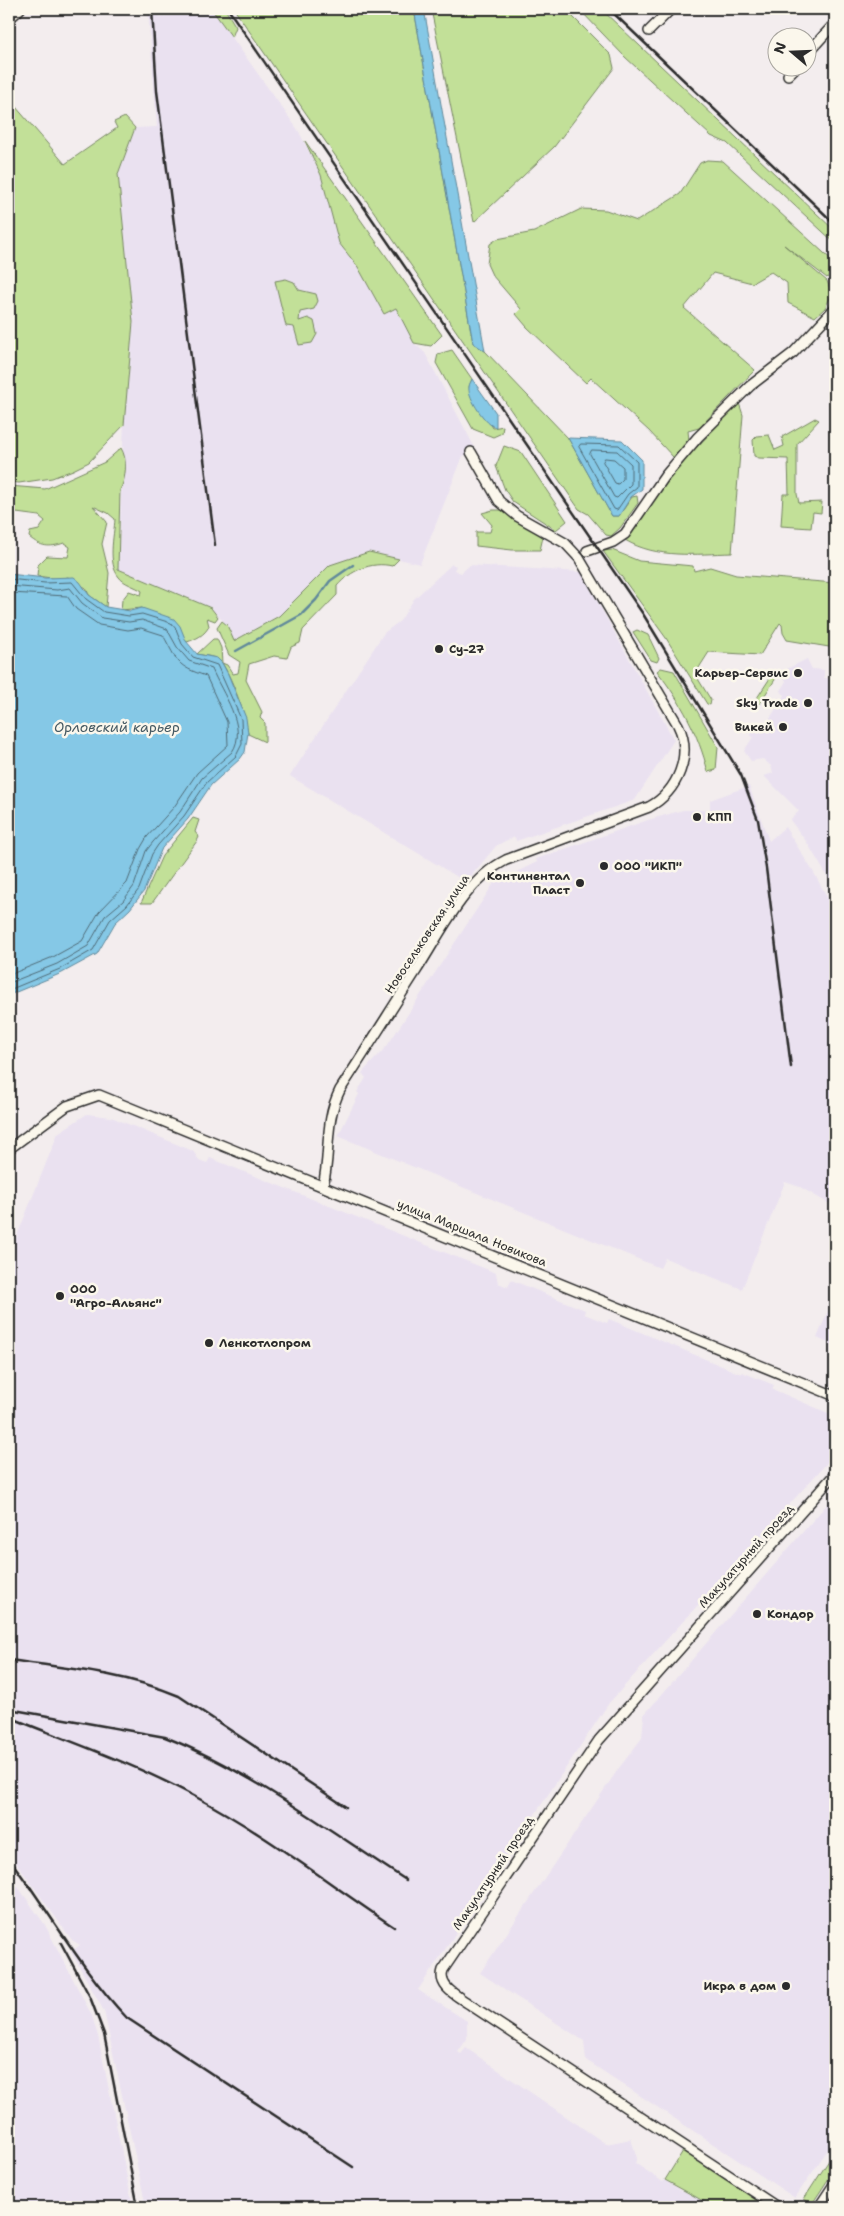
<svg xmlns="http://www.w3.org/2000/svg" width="844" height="2216" viewBox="0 0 844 2216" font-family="'Shantell Sans',sans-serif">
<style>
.built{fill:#eae1f0}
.green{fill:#c2e098;stroke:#768662}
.water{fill:#85c8e6;stroke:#61899b}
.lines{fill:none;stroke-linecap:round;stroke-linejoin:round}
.shore{stroke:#4f6a76;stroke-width:1}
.stream{stroke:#61899b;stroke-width:2.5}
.minor-casing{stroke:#2b2b2b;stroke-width:12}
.minor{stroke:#fbf7ec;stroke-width:9}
.rail{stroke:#2b2b2b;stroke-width:2.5}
.poi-dot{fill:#2b2b2b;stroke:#fbf7ec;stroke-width:2}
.labels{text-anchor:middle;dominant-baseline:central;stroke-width:5;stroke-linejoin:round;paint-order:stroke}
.poi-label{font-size:12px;font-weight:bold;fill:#2b2b2b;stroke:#fbf7ec;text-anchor:start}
.street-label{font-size:12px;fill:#2b2b2b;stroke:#fbf7ec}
.water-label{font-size:14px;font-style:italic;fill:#465a63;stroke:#fbf7ec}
</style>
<rect width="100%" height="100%" fill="#f3edee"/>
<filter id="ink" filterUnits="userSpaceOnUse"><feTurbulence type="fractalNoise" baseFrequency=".02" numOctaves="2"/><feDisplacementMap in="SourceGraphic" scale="10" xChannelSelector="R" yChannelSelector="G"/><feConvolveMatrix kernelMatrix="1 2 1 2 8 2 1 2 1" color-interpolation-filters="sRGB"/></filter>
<g filter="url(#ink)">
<g class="built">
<polygon points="148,9 159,9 160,17 213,11 298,130 321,175 339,243 358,267 384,314 396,307 414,343 425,353 476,450 463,456 420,564 369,552 330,565 279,616 234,641 227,625 211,608 118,569 125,396 133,322 118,174 135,128 157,127"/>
<polygon points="452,564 456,566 454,570 461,573 470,565 581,572 674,740 635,800 516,841 515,837 505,841 496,846 466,882 290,776 384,633 400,621 414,599"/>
<polygon points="807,659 812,669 824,670 824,678 835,679 835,889 806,841 790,820 799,811 764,776 773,773 771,766 763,759 751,761 744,751 753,737 750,735 755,728 761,732 785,695 780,691 786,681 781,672"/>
<polygon points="749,786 769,841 785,827 814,873 831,905 835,901 835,1207 800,1187 785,1182 742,1289 665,1258 660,1268 338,1136 359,1094 357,1092 366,1078 362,1073 387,1046 494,883 537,862 536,859 545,856 648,820 683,810 710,810 710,800"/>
<polygon points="87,1114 111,1117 193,1151 199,1160 207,1163 210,1158 496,1273 498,1283 508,1287 511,1280 585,1310 584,1314 607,1323 609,1319 741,1374 742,1372 774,1385 772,1389 835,1416 835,1454 609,1703 418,1990 467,2021 467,2039 458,2052 461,2054 466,2048 606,2144 631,2139 637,2158 635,2163 663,2182 665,2180 682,2191 684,2189 714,2207 146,2207 104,2011 71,1952 80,1945 72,1940 9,1853 9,1256 58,1133"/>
<polygon points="835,1294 835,1346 817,1338"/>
<polygon points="835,1495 835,2139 795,2198 586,2060 584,2041 480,1973 619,1768 642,1738 644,1715"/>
<polygon points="9,1874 45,1925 92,2016 98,2036 133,2207 9,2207"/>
</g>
<g class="green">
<polygon points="187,9 225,9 236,27 232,37 213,11 188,12"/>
<polygon points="234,9 414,9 473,343 485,351 568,438 612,516 619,516 632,497 637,496 638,503 620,528 611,536 606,535 588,514 579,509"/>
<polygon points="431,9 565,9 611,55 614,68 554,147 474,222"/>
<polygon points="579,9 601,9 835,231 835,243 727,143 711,136 625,57"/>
<polygon points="9,99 65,164 117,128 114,122 125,117 135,128 118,174 133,322 124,425 89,462 73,470 52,478 19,483 9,482"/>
<polygon points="305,141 442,335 431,346 414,343 396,308 384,314 358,267 339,243 321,175"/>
<polygon points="707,160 723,161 835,263 835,269 827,278 784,245 827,281 832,294 825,308 815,317 788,303 787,283 771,272 752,283 713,273 684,308 755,370 699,428 688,431 689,440 674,458 649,431 591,378 586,383 527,327 516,314 521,309 492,275 487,264 490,244 497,239 534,232 581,209 606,210 637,221 680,194 700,163"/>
<polygon points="286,279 294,282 299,290 316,294 318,301 314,309 300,312 299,321 308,318 314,321 317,334 312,343 299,345 294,327 286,326 275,281"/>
<polygon points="452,350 472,379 469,387 493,428 503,426 502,433 493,437 473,429 436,363 438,354"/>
<path d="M739,403L743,415L732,553C696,554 657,559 625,540L673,472Z"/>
<polygon points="815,418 819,420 797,444 797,494 799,503 822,502 821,513 813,512 811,528 781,526 783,494 789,494 788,459 759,458 754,456 753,440 757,436 769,435 775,450 784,446 782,437"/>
<polygon points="504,446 521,452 567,521 556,530 513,502 505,490 496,466"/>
<path d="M121,448C128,459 126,479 120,490L118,569L211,608L218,617L215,621L207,618L209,626C205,635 196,639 187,642L142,608L121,610L122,600L129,591L141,595L142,591C135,586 124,584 119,577C107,563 114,536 115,519L108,513L93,506L107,522L102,544L109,573L106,607L89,595L86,588L68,577L58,579L37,576L38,565L47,556L68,557L70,547L64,543C49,548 41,547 29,537L30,532L39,530L45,521L39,516L9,512V486L45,489L105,462Z"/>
<polygon points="493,510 502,510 543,537 540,550 512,550 476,546 476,532 490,532 492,525 482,513"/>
<polygon points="612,550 639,561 693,566 694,571 710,567 736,575 835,583 835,648 787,640 783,633 782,625 780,623 760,655 709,652 695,674 711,700 710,705 707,704 666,638 603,551"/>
<path d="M369,552L399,559L392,566C371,561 350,571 337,586V595L303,630L300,643L291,647L287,658L274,656L249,664L246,680L262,712L260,718L265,723V742L248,734C247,718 231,676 222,663C217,656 205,656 197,654L213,639H217L221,648L222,663L227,665L233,674L238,673L240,662L229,655L217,628L222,621L227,625L234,641L279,616L330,565Z"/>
<polygon points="637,630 648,635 659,658 657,662 651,660 633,632"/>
<path d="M661,668L674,671L718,747L716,770L708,772C698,733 682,703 657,671Z"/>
<polygon points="774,672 778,675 759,704 755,701"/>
<polygon points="193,818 199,820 195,832 199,837 197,841 152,903 141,903 162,856"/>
<polygon points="683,2151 766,2207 714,2207 665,2180"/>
<polygon points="835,2151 835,2169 812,2204 804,2199"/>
</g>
<g class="water">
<polygon points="414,9 424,9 485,351 473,343"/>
<path d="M472,379L496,413V427C487,427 467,397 469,387C469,384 471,382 472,379Z"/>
<polygon points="568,438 622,440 642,460 642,489 631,497 619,516 612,516"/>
<polygon points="9,574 45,578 74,577 80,582 89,595 106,607 130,611 142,608 174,619 180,626 186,641 197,654 217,658 222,663 228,674 246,718 248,733 245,752 240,759 211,785 188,819 162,848 144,891 130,909 115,923 97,954 62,973 9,995"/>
</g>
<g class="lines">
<g class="shore">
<polygon points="581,444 619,445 637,462 637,487 628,494 617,510 614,509 579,447"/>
<polygon points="592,450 617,451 631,464 631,484 617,498 614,497 590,454"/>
<polygon points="605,458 614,459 623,467 623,479 618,484 615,483 603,462"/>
<polyline points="9,579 45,583 72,582 86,599 104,612 129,616 142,614 171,623 176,629 182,644 193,657 217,665 241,719 242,744 236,756 207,782 184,816 158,845 152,854 139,889 127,905 110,920 93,950 60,969 9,990"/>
<path d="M9,586L57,590L70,588L82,603L102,618L129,622L142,620L167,629L177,647L189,661L212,669C221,692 249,727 232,752L202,778L180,812L153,842L146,851L134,886L123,901L105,916L88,946L57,964L9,983"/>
<path d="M9,593L67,596L76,609L99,625L128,630L141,628L163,635C178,662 176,666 206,676L227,722L228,745L197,773L174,807L147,837L140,849L127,883L99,912L82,941L53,957L9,975"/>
</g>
<polyline class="stream" points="236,651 301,615 316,600 330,581 353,565"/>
<g class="minor-casing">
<g id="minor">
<polyline points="9,19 20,9"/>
<polyline points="649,31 671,9"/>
<polyline points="806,55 835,23"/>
<polyline points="788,75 795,68"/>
<polyline points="587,551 613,542 625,534 665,476 698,437 750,386 793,353 835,308"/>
<polyline points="9,1149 67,1106 99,1095 835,1396"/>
<path d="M323,1186C331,1152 324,1122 340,1090C366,1050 391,1010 416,971C441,933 464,881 506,860L649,807C678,791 693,755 678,725L579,558L565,543L517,516L499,501L471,452"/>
<path d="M777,2207L472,2006C460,1997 437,1988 443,1970L599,1740L835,1474"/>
<polyline points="819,2207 835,2183"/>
</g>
</g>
<use href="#minor" class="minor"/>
<g class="rail">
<polyline points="152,9 157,91 215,545"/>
<polyline points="228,9 643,614 741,775 758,820 766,868 791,1067"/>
<polyline points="609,9 835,224"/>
<path d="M9,1660C67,1668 124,1673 179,1696L346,1807"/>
<path d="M9,1709L165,1737C249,1770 330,1831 406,1880"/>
<path d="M9,1717C71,1742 135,1764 194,1796C264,1833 328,1883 394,1927"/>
<polyline points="9,1858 31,1889"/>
<path d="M28,1884C60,1930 89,1978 127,2018L353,2167"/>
<polyline points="61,1943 90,1997 104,2034 138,2207"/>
</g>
</g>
</g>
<g class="poi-dot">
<circle cx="439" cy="649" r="5"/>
<circle cx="798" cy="673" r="5"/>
<circle cx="808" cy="703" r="5"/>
<circle cx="783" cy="727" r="5"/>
<circle cx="697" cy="817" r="5"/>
<circle cx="604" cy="866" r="5"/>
<circle cx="580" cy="883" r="5"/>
<circle cx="60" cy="1296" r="5"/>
<circle cx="209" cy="1343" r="5"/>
<circle cx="757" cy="1614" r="5"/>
<circle cx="786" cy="1986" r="5"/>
</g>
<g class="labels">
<g class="poi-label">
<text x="449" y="649">Су-27</text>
<text x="788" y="673" text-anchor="end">Карьер-Сервис</text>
<text x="798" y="703" text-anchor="end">Sky Trade</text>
<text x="773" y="727" text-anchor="end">Викей</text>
<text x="707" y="817">КПП</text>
<text x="614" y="866">ООО "ИКП"</text>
<text x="570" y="876" text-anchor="end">Континентал<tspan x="570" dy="14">Пласт</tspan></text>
<text x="70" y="1289">ООО<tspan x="70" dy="14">"Агро-Альянс"</tspan></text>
<text x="219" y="1343">Ленкотлопром</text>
<text x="767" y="1614">Кондор</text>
<text x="776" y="1986" text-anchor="end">Икра в дом</text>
</g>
<g class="street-label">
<text transform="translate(427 934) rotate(-56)">Новосельковская улица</text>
<text transform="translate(472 1233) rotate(22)">улица Маршала Новикова</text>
<text transform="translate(746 1556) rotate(-48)">Макулатурный проезд</text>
<text transform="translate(493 1873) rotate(-56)">Макулатурный проезд</text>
</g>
<g class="water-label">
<text x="117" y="727">Орловский карьер</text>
</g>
</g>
<rect width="844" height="2216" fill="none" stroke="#fbf7ec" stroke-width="30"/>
<rect x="15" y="15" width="814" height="2186" fill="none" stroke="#2b2b2b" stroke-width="2" filter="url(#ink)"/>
<g transform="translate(792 52) rotate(289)"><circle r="24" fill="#fbf7ec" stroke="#a8a59f"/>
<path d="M0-4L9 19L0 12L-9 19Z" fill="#2b2b2b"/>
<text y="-8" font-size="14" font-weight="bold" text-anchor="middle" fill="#2b2b2b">N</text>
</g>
</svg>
